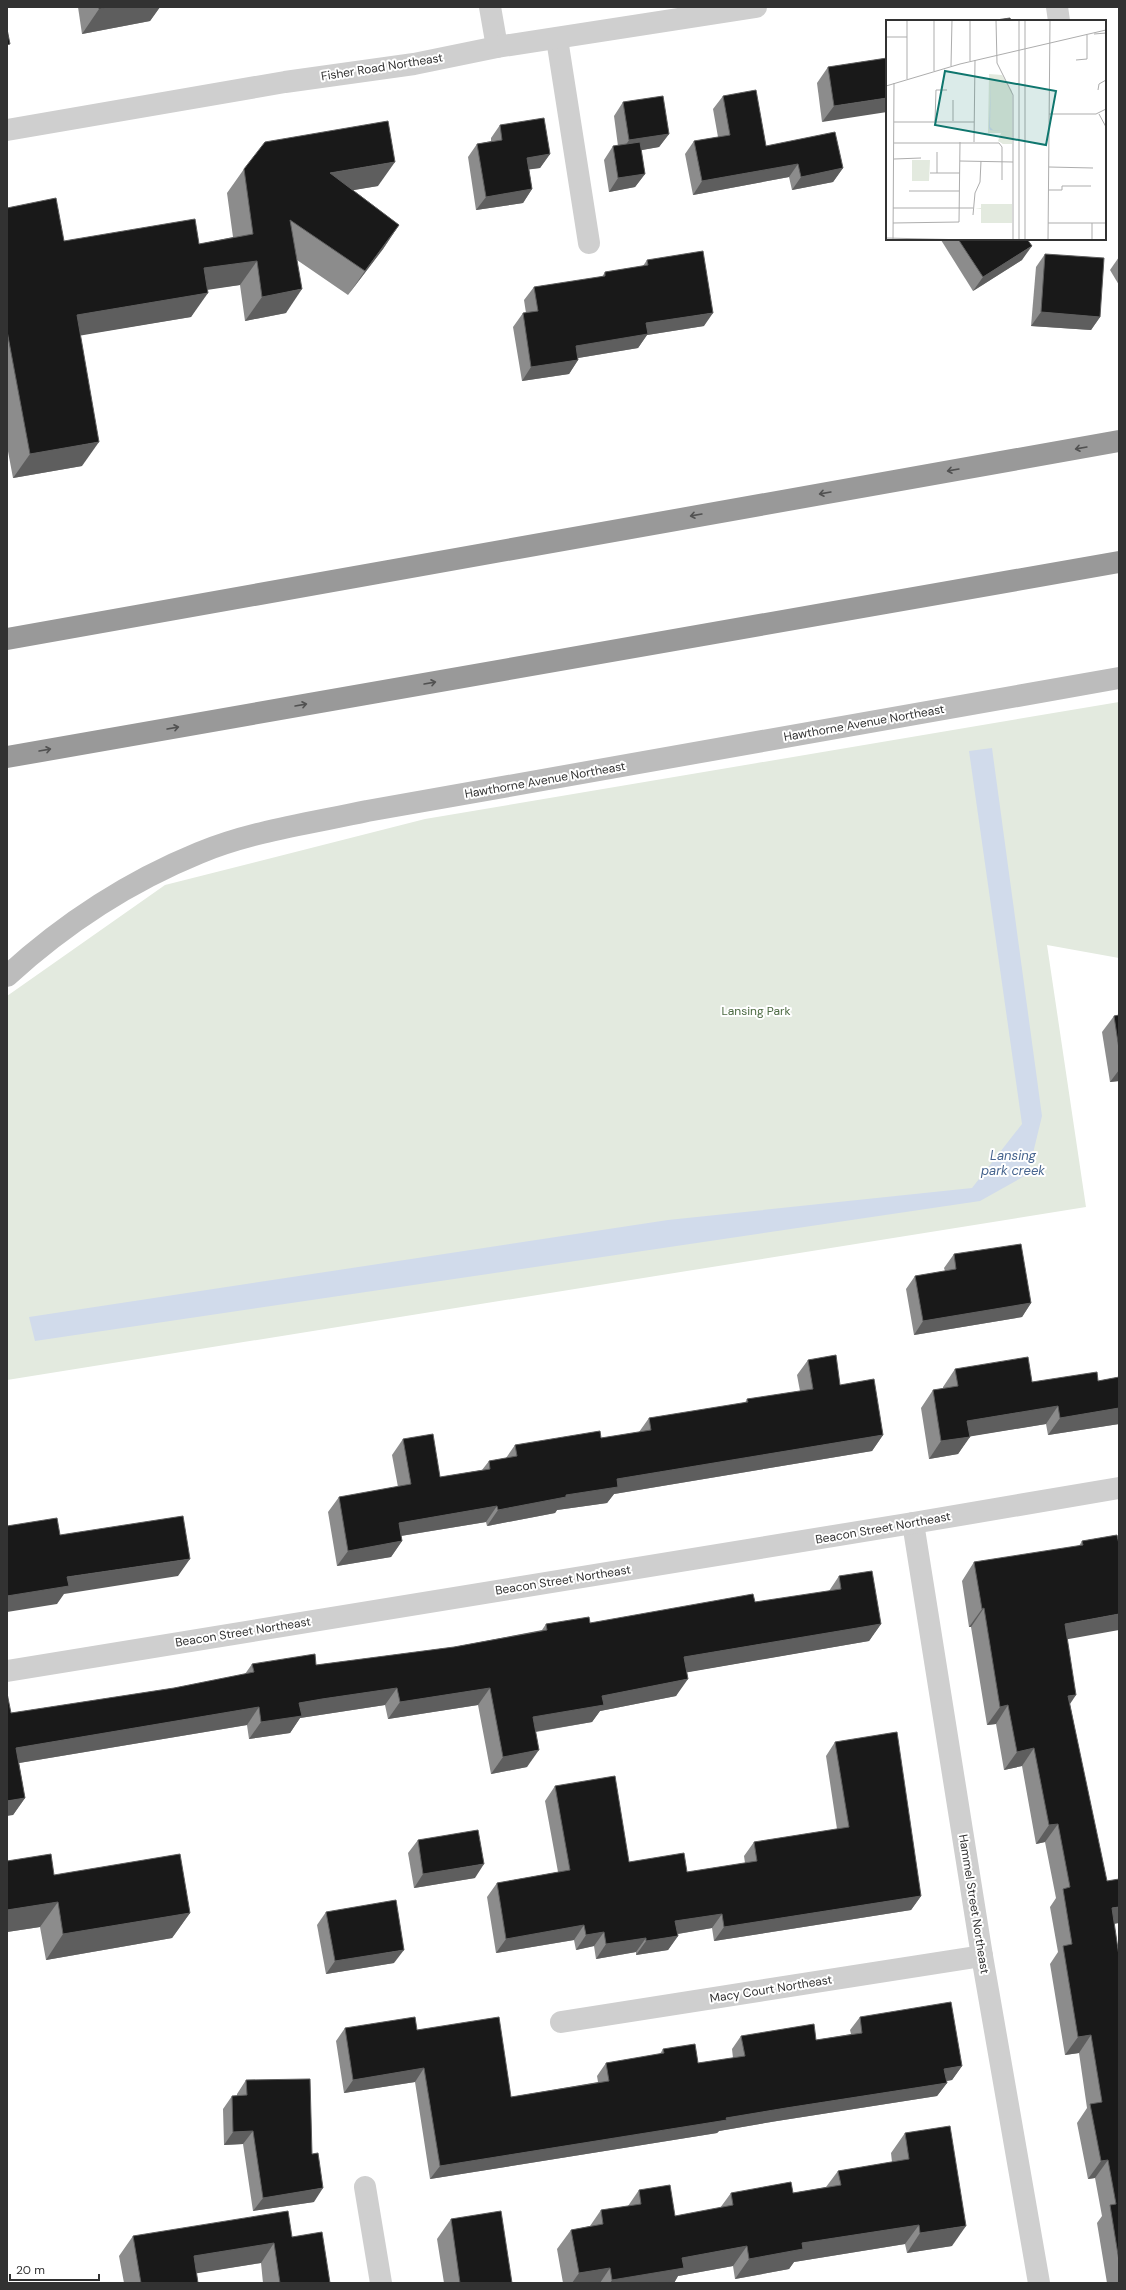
<svg xmlns="http://www.w3.org/2000/svg" width="1126" height="2290" viewBox="0 0 1126 2290" font-family="'DM Sans',sans-serif">
<style>
.green{fill:#e3eadf}
.water{fill:#d1dbeb}
.lines{fill:none;stroke-linecap:round;stroke-linejoin:round}
.minor{stroke:#cfcfcf;stroke-width:22}
.tertiary{stroke:#cfcfcf;stroke-width:22}
.secondary{stroke:#bcbcbc;stroke-width:22}
.motorway{stroke:#999;stroke-width:22}
.wall{fill:#8c8c8c}
.shaded-wall{fill:#5e5e5e}
.building{fill:#191919;stroke:#5e5e5e}
.oneway{stroke:#515151}
.labels{text-anchor:middle;dominant-baseline:central;stroke-width:4;stroke-linejoin:round;paint-order:stroke}
.street-label{font-size:12px;fill:#323232;stroke:#fff}
.park-label{font-size:12px;fill:#4d6b43;stroke:#fff}
.water-label{font-size:13px;font-style:italic;fill:#46648e;stroke:#fff}
.inset-road{fill:none;stroke:#adadad;stroke-width:1}
.view{fill:#0f766e;fill-opacity:0.15;stroke:#0f766e;stroke-width:2}
.inset-edge{fill:none;stroke:#323232;stroke-width:2}
</style>
<rect width="100%" height="100%" fill="#fff"/>
<polygon class="green" points="1119,702 1119,958 1047,945 1086,1207 7,1380 7,996 165,885 425,819"/>
<polygon class="water" points="992,748 1042,1116 1028,1174 980,1201 35,1341 29,1317 668,1220 972,1188 1022,1124 969,751"/>
<g class="lines">
<g class="minor">
<polyline points="1057,7 1059,21"/>
<polyline points="557,39 589,243"/>
<polyline points="913,1523 982,1956 1039,2283"/>
<polyline points="7,1671 913,1523 1119,1488"/>
<polyline points="561,2022 982,1956"/>
<polyline points="365,2187 381,2283"/>
</g>
<g class="tertiary">
<polyline points="490,7 497,47"/>
<polyline points="7,130 285,82 414,64 497,47 756,7"/>
</g>
<path class="secondary" d="M7,976C64,924 128,882 199,853C252,831 312,823 367,811L1119,678"/>
<g class="motorway">
<polyline points="7,639 1119,441"/>
<polyline points="7,757 1119,562"/>
</g>
</g>
<g class="wall">
<polygon points="78,7 160,7 150,21 82,34"/>
<polygon points="887,58 822,122 817,83 828,67"/>
<polygon points="723,96 766,146 843,168 833,182 792,190 789,177 693,195 685,154 694,141 718,137 713,109"/>
<polygon points="623,102 669,134 659,147 641,150 645,174 635,187 609,192 604,160 613,146 618,146 614,116"/>
<polygon points="500,125 550,154 540,168 529,169 532,189 523,203 476,210 468,157 477,144 491,141 491,138"/>
<polygon points="244,169 378,186 353,190 399,225 383,249 348,295 297,260 286,313 245,321 240,285 208,289 191,317 80,335 82,466 13,478 7,446 7,208 64,241 199,244 233,237 227,193"/>
<polygon points="942,239 1027,239 1022,260 973,291 941,240"/>
<polygon points="1045,254 1100,317 1091,330 1031,326 1036,267"/>
<polygon points="1119,257 1119,285 1110,270"/>
<polygon points="647,260 704,326 647,335 638,348 578,358 578,360 569,374 522,381 513,327 523,313 526,313 524,300 534,287 602,277 605,272 643,266"/>
<polygon points="1119,1015 1119,1081 1110,1082 1102,1032 1114,1016"/>
<polygon points="954,1254 1031,1303 1022,1317 914,1335 906,1289 915,1276 945,1271 944,1268"/>
<polygon points="808,1360 840,1385 883,1435 872,1451 614,1494 607,1503 557,1510 555,1513 487,1526 486,1522 401,1536 402,1541 391,1557 337,1566 328,1512 339,1497 398,1487 392,1455 403,1439 440,1477 482,1470 489,1461 506,1458 515,1445 601,1438 639,1432 649,1418 745,1403 747,1399 800,1391 797,1375"/>
<polygon points="955,1369 1032,1382 1098,1381 1119,1377 1119,1424 1048,1435 1046,1424 970,1436 958,1454 929,1459 921,1408 933,1390 943,1389 943,1387"/>
<polygon points="1117,1535 1067,1639 1070,1704 1114,1924 1119,1956 1119,2283 1107,2283 1097,2223 1102,2216 1095,2178 1088,2179 1077,2123 1087,2108 1079,2053 1065,2055 1050,1964 1058,1952 1050,1907 1056,1898 1045,1842 1036,1844 1022,1766 1004,1770 996,1724 987,1725 971,1627 969,1627 962,1581 974,1562 1079,1546 1082,1541"/>
<polygon points="839,1576 881,1624 869,1641 687,1672 676,1696 600,1711 592,1722 536,1732 527,1767 491,1774 478,1705 388,1719 385,1705 300,1718 290,1733 249,1739 247,1725 19,1763 25,1798 13,1815 11,1713 174,1688 245,1674 252,1664 316,1665 454,1647 542,1630 546,1624 590,1623 755,1602 829,1591"/>
<polygon points="835,1742 921,1896 911,1910 714,1941 712,1928 678,1934 678,1936 668,1950 636,1955 636,1952 596,1959 594,1946 576,1950 574,1940 496,1953 487,1897 497,1883 558,1872 545,1801 555,1786 629,1862 687,1872 745,1863 744,1856 754,1842 837,1829 826,1756"/>
<polygon points="418,1840 475,1878 414,1888 408,1853"/>
<polygon points="7,1861 54,1875 190,1913 172,1938 46,1960 40,1927 7,1932"/>
<polygon points="326,1912 394,1963 326,1974 317,1925"/>
<polygon points="860,2017 962,2066 952,2080 946,2081 947,2083 937,2096 777,2121 719,2131 717,2133 430,2179 415,2082 344,2093 336,2041 345,2028 417,2030 511,2097 598,2082 597,2076 606,2063 660,2054 663,2049 698,2063 733,2058 732,2049 741,2036 816,2040 851,2034 850,2030"/>
<polygon points="246,2080 314,2202 253,2211 243,2144 224,2145 223,2109 232,2096 237,2096 237,2094"/>
<polygon points="905,2133 952,2246 907,2253 905,2244 794,2262 789,2269 735,2279 733,2266 678,2276 674,2283 563,2283 557,2249 571,2230 590,2226 601,2210 628,2206 639,2190 675,2216 720,2208 731,2193 793,2193 826,2187 838,2171 892,2162 891,2153"/>
<polygon points="451,2219 512,2283 444,2283 437,2239"/>
<polygon points="133,2236 292,2237 330,2283 263,2283 261,2263 196,2273 198,2283 124,2283 119,2256"/>
</g>
<g class="shaded-wall">
<polygon points="111,7 160,7 150,21 82,34 99,9"/>
<polygon points="887,98 887,112 822,122 834,106"/>
<polygon points="669,134 659,147 620,154 629,140"/>
<polygon points="550,154 540,168 518,171 527,158"/>
<polygon points="395,162 378,186 313,197 330,173"/>
<polygon points="798,164 789,177 693,195 702,181"/>
<polygon points="843,168 833,182 792,190 801,177"/>
<polygon points="645,174 635,187 609,192 618,178"/>
<polygon points="532,189 523,203 476,210 486,197"/>
<polygon points="399,225 383,249 348,295 365,271"/>
<polygon points="1032,246 1022,260 973,291 983,277"/>
<polygon points="257,261 240,285 187,293 204,268"/>
<polygon points="302,289 286,313 245,321 262,297"/>
<polygon points="208,293 191,317 60,339 77,315"/>
<polygon points="1041,312 1100,317 1091,330 1031,326"/>
<polygon points="713,313 704,326 647,335 638,348 566,360 576,346 646,323"/>
<polygon points="578,360 569,374 522,381 531,367"/>
<polygon points="99,442 82,466 13,478 30,454"/>
<polygon points="1119,1070 1119,1081 1110,1082"/>
<polygon points="1031,1303 1022,1317 914,1335 923,1321"/>
<polygon points="1058,1406 1046,1424 955,1439 967,1421"/>
<polygon points="1119,1408 1119,1424 1048,1435 1060,1418"/>
<polygon points="883,1435 872,1451 614,1494 607,1503 557,1510 555,1513 487,1526 498,1510 566,1495 617,1479"/>
<polygon points="970,1437 958,1454 929,1459 941,1441"/>
<polygon points="497,1506 486,1522 388,1538 399,1523"/>
<polygon points="402,1541 391,1557 337,1566 348,1551"/>
<polygon points="190,1559 178,1576 64,1594 57,1604 7,1612 7,1596 67,1577"/>
<polygon points="984,1608 971,1627 969,1627 982,1609"/>
<polygon points="1119,1614 1119,1630 1052,1642 1065,1624"/>
<polygon points="881,1624 869,1641 672,1675 684,1657"/>
<polygon points="688,1679 676,1696 600,1711 592,1722 521,1734 533,1717 602,1696"/>
<polygon points="397,1688 385,1705 300,1718 290,1733 249,1739 261,1722 299,1703 322,1699"/>
<polygon points="490,1688 478,1705 388,1719 400,1702"/>
<polygon points="1076,1695 1064,1713 1068,1696"/>
<polygon points="1008,1705 996,1724 987,1725 1000,1707"/>
<polygon points="259,1707 247,1725 7,1765 16,1748"/>
<polygon points="1034,1748 1022,1766 1004,1770 1017,1752"/>
<polygon points="539,1750 527,1767 491,1774 503,1757"/>
<polygon points="25,1798 13,1815 7,1816 7,1801"/>
<polygon points="1058,1824 1045,1842 1036,1844 1049,1825"/>
<polygon points="484,1864 475,1878 414,1888 423,1874"/>
<polygon points="921,1896 911,1910 714,1941 724,1927"/>
<polygon points="58,1902 40,1927 7,1932 7,1910"/>
<polygon points="1119,1907 1119,1923 1099,1927 1112,1908"/>
<polygon points="190,1913 172,1938 46,1960 63,1934"/>
<polygon points="722,1914 712,1928 665,1936 675,1921"/>
<polygon points="584,1925 574,1940 496,1953 506,1939"/>
<polygon points="604,1932 594,1946 576,1950 586,1935"/>
<polygon points="678,1936 668,1950 636,1955 646,1941"/>
<polygon points="646,1938 636,1952 596,1959 606,1944"/>
<polygon points="404,1950 394,1963 326,1974 335,1961"/>
<polygon points="1091,2035 1079,2053 1065,2055 1078,2037"/>
<polygon points="962,2066 952,2080 935,2083 944,2069"/>
<polygon points="424,2068 415,2082 344,2093 353,2080"/>
<polygon points="947,2083 937,2096 777,2121 719,2131 717,2133 430,2179 440,2166 786,2108"/>
<polygon points="253,2131 243,2144 224,2145 233,2132"/>
<polygon points="1108,2160 1095,2178 1088,2179 1101,2161"/>
<polygon points="323,2188 314,2202 253,2211 263,2198"/>
<polygon points="919,2225 905,2244 794,2262 789,2269 735,2279 749,2259 802,2243"/>
<polygon points="966,2226 952,2246 907,2253 920,2233"/>
<polygon points="274,2243 261,2263 180,2276 194,2256"/>
<polygon points="747,2246 733,2266 678,2276 674,2283 610,2283 612,2280 682,2258"/>
<polygon points="610,2268 600,2283 572,2283 579,2273"/>
</g>
<g class="building">
<polygon points="99,7 111,7 99,9"/>
<polygon points="1010,18 1011,21 989,21"/>
<polygon points="7,29 10,44 7,45"/>
<polygon points="887,58 887,98 834,106 828,67"/>
<polygon points="756,90 766,146 835,132 843,168 801,177 798,164 702,181 694,141 730,135 723,96"/>
<polygon points="663,96 669,134 629,140 623,102"/>
<polygon points="544,118 550,154 527,158 532,189 486,197 477,144 502,140 500,125"/>
<polygon points="388,121 395,162 330,173 399,225 365,271 290,220 302,289 262,297 257,261 204,268 208,293 77,315 99,442 30,454 7,331 7,208 56,198 64,241 195,219 199,244 253,234 244,169 265,142"/>
<polygon points="640,142 645,174 618,178 613,146"/>
<polygon points="958,239 1027,239 1032,246 983,277"/>
<polygon points="703,251 713,313 646,323 648,334 576,346 578,360 531,367 523,313 538,311 534,287 605,276 605,272 648,265 647,260"/>
<polygon points="1045,254 1104,258 1100,317 1041,312"/>
<polygon points="1119,1015 1119,1049 1114,1016"/>
<polygon points="1021,1244 1031,1303 923,1321 915,1276 956,1269 954,1254"/>
<polygon points="836,1355 840,1385 874,1379 883,1435 617,1479 618,1487 566,1495 566,1497 498,1510 497,1506 399,1523 402,1541 348,1551 339,1497 411,1484 403,1439 433,1434 440,1477 490,1469 489,1461 517,1456 515,1445 600,1431 601,1438 651,1430 649,1418 748,1402 747,1399 813,1389 808,1360"/>
<polygon points="1028,1357 1032,1382 1097,1372 1098,1381 1119,1377 1119,1408 1060,1418 1058,1406 967,1421 970,1437 941,1441 933,1390 958,1386 955,1369"/>
<polygon points="183,1516 190,1559 67,1577 69,1586 7,1596 7,1526 57,1518 60,1535"/>
<polygon points="1117,1535 1119,1544 1119,1614 1065,1624 1076,1695 1068,1696 1107,1881 1119,1879 1119,1907 1112,1908 1119,1956 1119,2261 1110,2205 1116,2204 1108,2160 1101,2161 1090,2104 1102,2102 1091,2035 1078,2037 1063,1946 1072,1944 1063,1889 1070,1887 1058,1824 1049,1825 1034,1748 1017,1752 1008,1705 1000,1707 984,1608 982,1609 974,1562 1083,1545 1082,1541"/>
<polygon points="872,1571 881,1624 684,1657 688,1679 602,1696 604,1705 533,1717 539,1750 503,1757 490,1688 400,1702 397,1688 322,1699 299,1703 302,1716 261,1722 259,1707 16,1748 25,1798 7,1801 7,1693 11,1713 174,1688 254,1672 252,1664 315,1654 316,1665 454,1647 547,1630 546,1624 589,1617 590,1623 753,1594 755,1602 841,1589 839,1576"/>
<polygon points="897,1732 921,1896 724,1927 722,1914 675,1921 678,1936 646,1941 646,1938 606,1944 604,1932 586,1935 584,1925 506,1939 497,1883 570,1870 555,1786 615,1776 629,1862 684,1853 687,1872 757,1861 754,1842 849,1827 835,1742"/>
<polygon points="478,1830 484,1864 423,1874 418,1840"/>
<polygon points="51,1854 54,1875 180,1854 190,1913 63,1934 58,1902 7,1910 7,1861"/>
<polygon points="396,1900 404,1950 335,1961 326,1912"/>
<polygon points="951,2002 962,2066 944,2069 947,2083 786,2108 726,2118 727,2120 440,2166 424,2068 353,2080 345,2028 415,2017 417,2030 499,2017 511,2097 609,2081 606,2063 664,2053 663,2049 695,2044 698,2063 745,2056 741,2036 814,2024 816,2040 862,2033 860,2017"/>
<polygon points="310,2079 312,2154 318,2153 323,2188 263,2198 253,2131 233,2132 232,2096 247,2095 246,2080"/>
<polygon points="950,2126 966,2226 920,2233 919,2225 802,2243 803,2249 749,2259 747,2246 682,2258 684,2268 612,2280 610,2268 579,2273 571,2230 603,2224 601,2210 641,2204 639,2190 670,2185 675,2216 733,2205 731,2193 791,2182 793,2193 841,2185 838,2171 909,2159 905,2133"/>
<polygon points="288,2211 292,2237 322,2232 330,2283 280,2283 274,2243 194,2256 198,2283 141,2283 133,2236"/>
<polygon points="501,2211 512,2283 460,2283 451,2219"/>
</g>
<defs><path id="oneway-shaft" d="M-6 0H5M1.5-3L5.5 0L1.5 3" fill="none" stroke-width="1.6" stroke-linecap="round" stroke-linejoin="round"/></defs>
<g class="oneway">
<use href="#oneway-shaft" transform="translate(1081 448) rotate(170)"/>
<use href="#oneway-shaft" transform="translate(953 470) rotate(170)"/>
<use href="#oneway-shaft" transform="translate(825 493) rotate(170)"/>
<use href="#oneway-shaft" transform="translate(696 515) rotate(170)"/>
<use href="#oneway-shaft" transform="translate(430 683) rotate(-10)"/>
<use href="#oneway-shaft" transform="translate(301 705) rotate(-10)"/>
<use href="#oneway-shaft" transform="translate(173 728) rotate(-10)"/>
<use href="#oneway-shaft" transform="translate(45 750) rotate(-10)"/>
</g>
<g class="labels">
<g class="street-label">
<text transform="translate(382 67) rotate(-9)">Fisher Road Northeast</text>
<text transform="translate(864 723) rotate(-10)">Hawthorne Avenue Northeast</text>
<text transform="translate(545 780) rotate(-10)">Hawthorne Avenue Northeast</text>
<text transform="translate(883 1528) rotate(-10)">Beacon Street Northeast</text>
<text transform="translate(563 1580) rotate(-9)">Beacon Street Northeast</text>
<text transform="translate(243 1632) rotate(-9)">Beacon Street Northeast</text>
<text transform="translate(974 1904) rotate(81)">Hammel Street Northeast</text>
<text transform="translate(771 1989) rotate(-9)">Macy Court Northeast</text>
</g>
<g class="park-label">
<text x="756" y="1011">Lansing Park</text>
</g>
<g class="water-label">
<text x="1013" y="1155">Lansing<tspan x="1013" dy="15">park creek</tspan></text>
</g>
</g>
<g transform="translate(886 20)">
<rect width="220" height="220" fill="#fff"/>
<path d="M103,54L116,55L126,71V124H117L112,121L115,113H102ZM26,140H44L43,161H26ZM95,184H126V203H95V189H89L95,188Z" fill="#e3eadf"/>
<path d="M105,61L104,107L107,110L125,112L104,110L103,108Z" fill="#d1dbeb"/>
<path class="inset-road" d="M48,0V51M110,0L111,43L127,75V220M133,0V220M139,0V220M208,14L220,13M0,17H21M190,40L201,39V15M84,41V0M65,46L66,0M21,59V0M0,66L74,44L220,10M212,70L213,64L220,60M163,94H210L220,89M213,94L220,107M49,101L50,70H61M67,101V80M8,102H88M88,122L89,40M8,123H113L116,127V160M8,139L35,138M74,141L127,142M163,147L207,148M44,153H74M51,153V132M162,170H176V166H205M23,171H73M7,188H87M87,195L89,173L94,162L95,141M7,203L73,202L74,122M162,203H220M0,218L83,220M7,220L8,63M162,220L164,0M206,220V203"/>
<path class="view" d="M59,51L170,71L160,125L49,105Z"/>
<rect width="220" height="220" class="inset-edge"/>
</g>
<rect width="1126" height="2290" fill="none" stroke="#323232" stroke-width="16"/>
<path d="M10 2274v6h89v-6" fill="none" stroke="#323232" stroke-width="2"/>
<text x="16" y="2274" font-size="12" fill="#323232" stroke="#ffffff" stroke-width="3" paint-order="stroke">20 m</text>
</svg>
